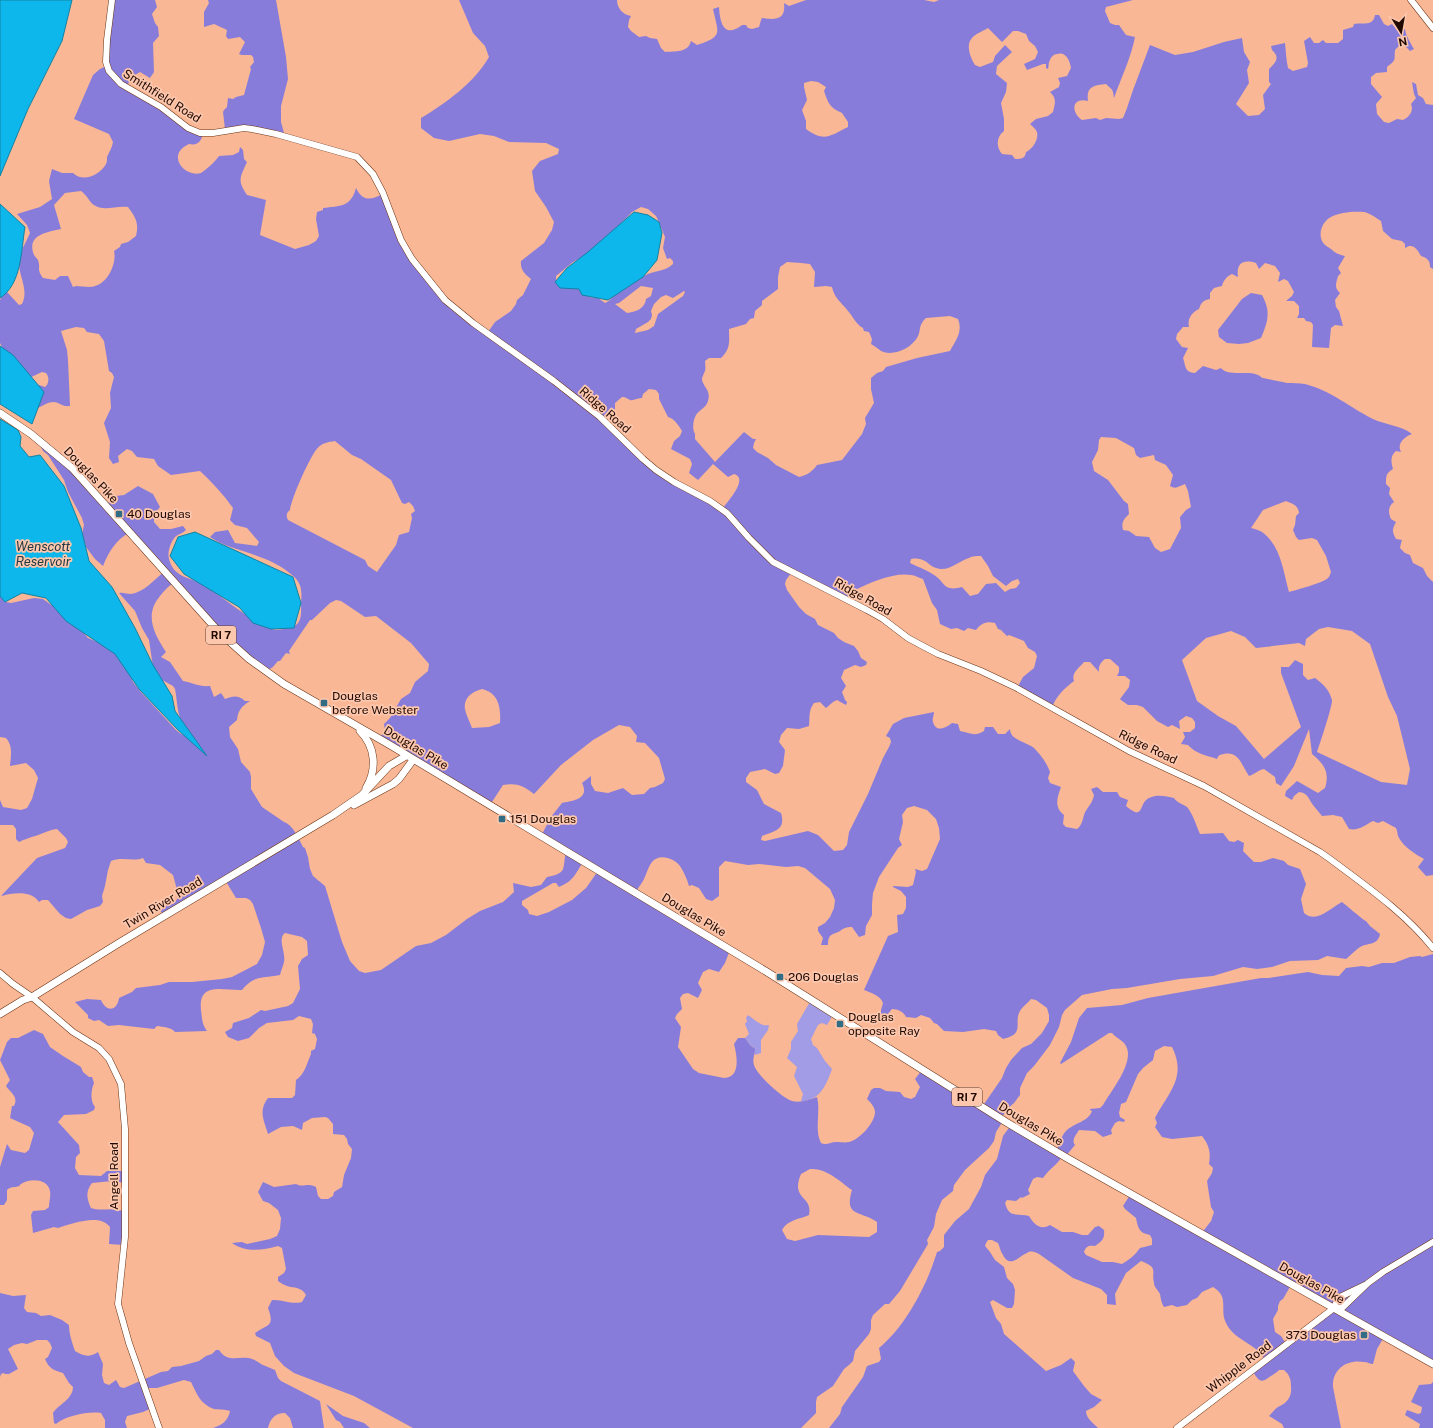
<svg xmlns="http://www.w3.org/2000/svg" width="1433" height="1428" viewBox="0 0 1433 1428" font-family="'Public Sans',sans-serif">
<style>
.green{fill:#a29be5}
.forest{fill:#887cdb;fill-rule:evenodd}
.water{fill:#0eb7eb;stroke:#1382a4}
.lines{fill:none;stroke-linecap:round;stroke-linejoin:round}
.secondary-casing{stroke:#6b3414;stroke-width:7}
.primary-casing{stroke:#6b3414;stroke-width:8}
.secondary{stroke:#fff;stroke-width:6}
.primary{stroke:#fff;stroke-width:7}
.poi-dot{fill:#326d85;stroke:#fdc7ad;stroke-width:1.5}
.labels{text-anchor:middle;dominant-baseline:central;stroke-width:3.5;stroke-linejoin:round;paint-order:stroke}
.shield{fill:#fdc7ad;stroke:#614134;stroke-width:1}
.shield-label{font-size:11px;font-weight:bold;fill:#1e0800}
.street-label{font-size:12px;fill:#1e0800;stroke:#fdc7ad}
.poi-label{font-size:12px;fill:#1e0800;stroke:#fdc7ad;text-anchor:start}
.water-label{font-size:13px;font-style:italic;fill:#223944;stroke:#fdc7ad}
</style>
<rect width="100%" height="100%" fill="#f9b795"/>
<g class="green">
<path d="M811,1000L833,1015L827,1025L822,1023L818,1025L811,1039L813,1045L817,1048L825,1061L832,1069C827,1083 821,1099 804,1101H801L803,1094L794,1076L797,1067L787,1058L791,1049V1042L798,1031L797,1024Z"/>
<path d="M748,1015C754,1019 761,1027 769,1025L768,1030L761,1040V1053L755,1055L753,1047L750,1045L745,1038L749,1034L745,1024L747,1021L746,1018Z"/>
</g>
<g class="forest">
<path d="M112,0H155L157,7L152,14L155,23L158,27L159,36L153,43L154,72L150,78L140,72L135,75L127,85L193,129L203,132C202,141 198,146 189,144C165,155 185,178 201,173C206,170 216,161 219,156L233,155L239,152L240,147L243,150L244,159L247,162C240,178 237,180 247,195L266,200L260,235L295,249L309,245L316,241L319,236L316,219L317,212L323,210V208C340,206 351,207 356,188C363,202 371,200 383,194L412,258L455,307L488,332L495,322L511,311L516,304L517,300L523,295L531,279C525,274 520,270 521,261L544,243L552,230L554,222L546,207L535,191L532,171L540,161L558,154L559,149L546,143L509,142L494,136L480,134L449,141L434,138L421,128V118C446,103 474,83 489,57L485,46L473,33L459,0H617C617,8 623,15 631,16L629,20L628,27L631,31L639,37L646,36L650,38L657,39L661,48L665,52C675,51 688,53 691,41L697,45C724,36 718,33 713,9L719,7C720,23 724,39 742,25H746L748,28L752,29L759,27L761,20L762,18C776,20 786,20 784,3L789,6L806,0H924L934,2L939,0H1133L1106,7L1105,11L1110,23L1115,25H1119L1126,35L1135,37C1131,58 1121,78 1114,98C1113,88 1112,90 1106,84C1093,85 1086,87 1088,101C1071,97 1071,113 1082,120L1096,118L1100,120L1106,118L1119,119L1123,118L1127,108L1133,90L1150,45L1175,55L1193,52L1224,42L1242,38L1244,52L1250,62L1247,70L1249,83L1236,104L1248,116L1259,115L1265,109L1263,95L1271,84L1269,82V69C1275,63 1281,58 1272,50L1271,46L1285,43C1286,52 1286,59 1288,68L1293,71L1307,67L1308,63L1304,41L1310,37L1314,43H1319L1323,40L1326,43H1338L1343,39V30L1353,27L1354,24C1363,22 1373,27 1375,15H1379L1384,24L1388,26L1392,24L1397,30H1402L1405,29C1405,34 1411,44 1414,49L1410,51C1405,45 1401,43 1395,50C1394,61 1397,59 1387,67V72L1376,73L1371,77V84L1382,97L1376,104L1377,114L1384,122L1389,123L1397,119L1403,120C1409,117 1414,111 1411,104L1416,98L1414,94L1412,82L1416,84L1418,95L1423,98L1426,104L1433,105V269L1430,267C1430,260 1427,258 1421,256C1418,250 1413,242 1405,248V244L1402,241L1392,239L1383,231L1381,221C1376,218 1370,213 1364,212C1355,211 1339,212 1331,217C1323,221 1318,232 1322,241C1323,244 1328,247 1331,249C1335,253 1340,255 1345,256L1338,268L1341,273L1338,276C1336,283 1334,288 1340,293L1335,300L1336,307L1339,311L1343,326L1335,325L1331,328L1329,348L1312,347L1313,325L1311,322L1306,321L1304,318H1297L1299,314V306L1294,301H1286L1292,296L1294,292L1288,281L1284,279L1278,282L1280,273L1275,266L1265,263L1259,269L1256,263C1243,259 1236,263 1238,277L1232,274C1227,276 1223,281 1222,286L1214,288L1210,293V299C1203,300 1201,303 1199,309C1192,312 1187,319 1189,327H1183L1177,334L1176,339L1182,347L1188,348L1183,358C1186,366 1184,372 1195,373L1203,366L1216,370L1221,368C1228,377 1248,370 1258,375C1261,376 1260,377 1263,378C1267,379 1283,382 1287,383C1293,383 1299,383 1305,384C1332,391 1349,407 1373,419C1385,425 1401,425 1412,434C1406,436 1396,443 1401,452L1396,451C1390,456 1391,462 1393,469C1386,473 1386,476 1386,484L1390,488L1389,494L1394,502C1388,506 1388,512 1391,519L1396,522C1392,529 1392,532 1396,539L1402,540L1401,543L1400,548L1405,553L1410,555L1413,563L1423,568L1427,576L1433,582V875L1426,876L1418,867L1424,859C1415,854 1404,847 1399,838C1397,835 1398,832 1396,828L1383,821L1378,823L1373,821C1365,825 1359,831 1349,829L1342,817L1333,815L1322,816C1319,812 1316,809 1313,805C1308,798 1308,793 1299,792L1294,796L1292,800L1285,796L1286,791L1297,781L1318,793L1325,788C1330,772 1324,764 1312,754L1309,729L1294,766L1281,786L1276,783L1275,777L1264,769C1258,770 1255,774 1249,776C1242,766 1239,751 1224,754C1220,755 1219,754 1217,759C1206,755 1196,754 1188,745L1181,744L1185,737L1183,732H1190L1195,728V722L1192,718L1186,716L1179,721L1180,729L1172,725L1168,727L1157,721L1143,707L1137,705H1128L1121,700L1120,699L1129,687L1130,680L1125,676H1117L1119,672V667L1110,659H1105C1101,662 1098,666 1099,672L1090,662H1084C1079,668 1071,673 1074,681C1065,688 1058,694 1053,705L1017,688L1023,677L1034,668L1037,656L1035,652L1028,648L1024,641L1009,635L1007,636L1001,630L998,629L995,623C987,621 981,623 976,630L968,628L964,631L957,628L951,629L940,624L937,610L932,603L923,579C919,578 915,575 911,575C895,572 871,582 857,589L853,600L792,572L786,580L785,584L787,590L799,607L806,614L815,619L818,625L834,633L838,638L844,642L854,646L858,651L861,658L867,662L866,665L861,667L855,665L844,670L841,678L846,686L842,692L845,700L847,702L846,705L837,700L833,702L826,708L820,702L814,703C808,711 810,718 809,726L799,729L787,728L781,735L779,742L785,750L783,766L779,773L775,774L765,769L750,772L746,778V782L757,790L764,804L781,813C786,830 775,831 762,836L761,840L765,841L808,831L818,835L834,851L843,850L847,845L849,832L868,794L883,758L889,747L891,742L890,738L886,736L893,724L904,718L934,712C934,715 932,719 933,722C936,733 946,728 952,723L958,724L960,731C971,733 974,737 984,731L985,727H993L998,734H1005L1010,729C1010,740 1026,742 1034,748C1040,754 1047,763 1050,772L1048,778L1050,783L1061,787C1057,798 1054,807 1064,815L1063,824L1066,827L1077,829C1084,824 1082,815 1087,809C1091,803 1092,803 1094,795L1091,789L1097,787L1103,792H1117L1120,797L1128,800L1126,806C1145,822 1138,803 1149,798C1157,794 1166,796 1174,798C1177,803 1183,804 1187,807C1193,814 1196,825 1200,834L1223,833L1229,841L1234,842L1238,840L1244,843L1243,851L1254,862H1261L1273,858L1284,861L1288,865L1300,869L1306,884L1301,899L1304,913C1317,924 1330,908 1342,902C1346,905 1363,920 1366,921L1370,926L1380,934C1378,945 1369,943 1362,946C1356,949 1351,955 1346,959L1327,956L1318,960L1290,961L1272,967L1257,969L1243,967L1213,976L1180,979L1127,988L1112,989L1082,995L1065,1010L1062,1015L1059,1027L1050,1045L1034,1066L1027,1073L1020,1088V1095L1014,1103L1007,1109L1001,1119L1003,1121L996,1132L994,1141L989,1148L965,1170L954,1185L953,1191L942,1200L936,1214L934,1227L927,1240L928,1244L900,1291L889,1304H885L873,1315L871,1320V1329L869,1334L855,1351L853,1361L849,1365L844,1369L833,1386L817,1397L816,1402V1413L801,1428H413L354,1396L294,1373L284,1366L275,1356L270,1343L256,1336L255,1333C268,1324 275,1327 268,1308L272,1300C283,1299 291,1305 302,1302L306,1295C302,1287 294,1288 287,1286C284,1285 281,1283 278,1281V1277L284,1273L286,1269L282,1248L278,1246C263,1250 246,1253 232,1243L242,1242L247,1244L270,1239L277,1236L280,1229L281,1218L278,1210L269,1203L263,1201L258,1192L263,1182L274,1187L296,1184C304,1188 307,1182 316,1187L318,1196L321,1199H328L333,1196L334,1192L342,1187L344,1175L351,1158L352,1149L348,1144L347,1139L344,1135L333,1134V1124L328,1118L325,1117L312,1118L303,1123L302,1130L293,1126L281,1127L268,1134C264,1120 258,1111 268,1098H292L295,1095L296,1080C305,1074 307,1063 311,1054V1051L315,1049L317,1039L315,1034L312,1033L313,1024L311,1019L299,1016L293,1020L267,1023L259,1028L249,1038L238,1041L228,1037L225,1032L232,1028L233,1023L249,1018L261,1010L265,1011L288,1006L293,1003L300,989L298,966L302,959L308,955L307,941L302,937L285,933C277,939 286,952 284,962C283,966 281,971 280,975C262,979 255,974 242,990C224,991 198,981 201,1010C202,1018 202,1025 207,1031L175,1032C171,1027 163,1027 157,1026L154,1029L119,1025L108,1026L99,1020L94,1021L88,1018V1015L75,1002L87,999L101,1000C106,1012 117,1012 119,998L132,992L136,988L160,985L169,982H192L222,979L232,977L257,964L262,955L265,942L261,928L253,904L250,900L246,898H236L225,880L163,915L158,907V903L173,904L179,897L173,875L160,865L146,863L143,858C133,862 122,856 111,861L108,870L105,886L102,896L103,902L100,906L87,910L71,919L66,918L60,914L48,900H42L39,902C31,890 13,893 1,896L37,858L65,848L68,842L66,838L57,829C48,830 42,834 35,836C29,838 25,839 19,842L16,839V829L13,825H0V800L3,807L21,810L27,808L32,799L38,778L34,770L26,763L10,766C11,755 13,746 6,738L0,737V594L6,602L11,603L34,598L43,599L54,607L68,622L81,630L88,638L102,644L110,646L126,666L133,682L140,691L176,730L181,734L191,737C191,729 182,726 180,718C177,709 177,699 175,689L173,686L162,680L153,667L149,640L142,628L135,611L119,593C123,592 127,594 131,594C143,593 155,579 165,571L130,532C116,540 109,551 103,566L95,559L86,547L82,534L84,525L82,518L68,492L64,480L48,455L43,451L38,441L108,503L116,496L124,495L138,486L153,494L160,507L154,514V522L160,529H171L183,526L186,530C183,533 179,534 176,536C171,541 167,552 169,559C174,579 192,577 206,586C225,599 252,622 272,629C278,631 294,628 298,623C302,618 301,609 301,603C302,591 302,583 292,575C281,565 267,559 252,554C238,549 223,546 210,537L215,532L228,530L235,543L257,546L259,542L247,528L235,525L230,520L233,508C223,494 212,482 200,471L171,475L158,466L154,459L137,457L132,451L127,449L118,456L119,462L113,464L109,458L110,442L104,423L111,408L110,393L114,377L112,373L109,371L104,341L99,334L87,332L84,328L76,327L61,331L67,350L68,360L70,406C62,407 61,403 54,402C46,402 42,407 35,409L36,384L45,387L47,385C49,380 49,377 46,373L42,372L25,380L3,349L0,343V300L2,296L7,292L19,305L22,304C29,290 19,277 19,263C19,252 26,243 30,233L27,225L17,214L40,207L52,199L49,181L52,169L62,173H73C83,183 100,175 106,164C107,162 107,160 107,157C109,152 112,148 113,142L109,134L74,119L93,75L100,69L106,66ZM988,28L1002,42L1013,31H1018L1026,34L1029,41L1035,46L1038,52L1035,59L1024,64L1027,70L1043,64H1046V68L1048,69C1049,66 1048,63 1050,60C1051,57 1054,54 1057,54C1066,51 1070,61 1071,68L1067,76L1058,78L1060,83L1059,87L1050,92C1057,98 1055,104 1053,112L1048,116L1036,119L1030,124C1032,126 1036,129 1037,132C1039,140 1032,149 1026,152C1025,159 1021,159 1015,159L1012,155L1002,154C996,147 996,137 1004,131V119L1001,103L1006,92L1007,83L996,74L997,66L1012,52L1005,45L995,56L993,62L980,67L975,65C971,59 965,45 972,38C975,34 983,31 988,28ZM811,81L818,82L826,87L824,91C828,103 830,108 842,113L848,122V127C831,135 825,143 806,129V121L802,110L807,100L804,87V83ZM81,191C88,196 89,202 94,205C104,212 117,205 128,207C136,218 139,223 136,236L128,242L121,244L120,247L114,251C117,263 108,283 95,286C90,288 82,286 76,286L73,287L68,276H60L55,280L43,278C36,268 41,269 38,260C37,258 35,257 34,255C26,235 47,232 61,229L54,205L65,193ZM641,207L648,209L656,216L658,220L665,237L663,248L667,259L670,258L673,261V264C665,272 654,270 644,276C635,281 626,287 617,293C612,296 611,301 605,303L598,298L589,297L582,288L556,281V276L573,262L595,250L632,212ZM787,262L801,263L810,264L815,272L814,287L826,286L832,287C834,298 842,303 848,311C854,318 856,324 863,328L864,331L869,332L872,339L871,344C875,346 878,349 881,351C893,357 911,348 917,338C922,330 917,327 926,318L950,316L958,319C963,332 956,340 950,351L917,358L886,367L883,371L877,373L871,378V389L874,403L865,418L866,424L862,434L842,460L817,465C812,472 807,475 799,477L776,465L768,458L757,452L753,448L754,443L756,439H753L744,432L715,462L695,439V434C692,429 693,420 696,415C699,410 706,408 708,401C711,390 704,388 702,380C702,376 704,374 705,371C706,368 705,364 705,361L709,358H721C731,348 729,342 729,329L746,324L750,319L754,318L755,311L762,305V301L778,289V277L780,267ZM641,286L653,288L651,296L646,299C645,309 635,312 627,313L615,304L619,303ZM684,291L685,292L683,296L658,314L654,326L648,330L635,333L636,329L648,322L651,319L652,315L651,311L654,304L661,297L666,295L673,298ZM649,389L656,390L659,394V399L668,417C674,418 679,426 682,431L680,436L674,441L671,449L690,459L692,464L689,473L698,480L713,464L728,477L734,474C749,478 728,501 723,508L671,479L642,456L604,419L615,409V403L622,397C626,397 626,398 630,400C633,401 638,398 642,398L643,394ZM1101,437L1116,438L1134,448L1136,455L1140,458L1154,455L1155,460L1166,465L1173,475L1170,486C1176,490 1179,486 1185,484L1188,491L1191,507L1186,510L1180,517L1181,528L1170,549L1161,552L1155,548L1149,537L1136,536L1129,531L1123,530C1121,522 1124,519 1129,514L1128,504L1124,501L1108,480L1094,471L1092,462L1098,450L1099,440ZM335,441L352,455L361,459L391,480L402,503L405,504L409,502L413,506L415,511L411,514L412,518L409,532L399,535L396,545L377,572L368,566L365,560L288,520C286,516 286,513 290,510C291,499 309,459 316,450C321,443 328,442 335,441ZM1286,501C1293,504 1298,505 1299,513L1296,516L1295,525L1293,530L1296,537L1299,540L1312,538L1317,540L1326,556L1331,572C1330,574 1330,576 1328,578C1323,583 1296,590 1289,592C1283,571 1281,546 1262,532C1259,530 1255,529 1251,528L1263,510ZM981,556L988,566L993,576L1006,586L1012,581L1018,579L1020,583L1016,588L1010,589L1005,592L996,583L986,584L978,594L970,596L962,587C958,588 953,589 950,588C944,587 942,581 938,578C930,571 920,568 910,563L911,559C927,556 927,567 940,569C951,570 959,561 969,558C972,556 977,556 981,556ZM174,583L248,657L267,671L271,668H272L278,661H280L286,653L290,654L289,651L310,620H312L330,603L336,600L341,601L365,617L376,616L411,643L429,664L428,671L415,682L410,693L401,699L390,718L384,724L385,730L379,739L490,805L503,785C517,783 522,785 534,794L561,765L593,740L619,725L630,727L637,736L636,742L645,743L659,758L665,779L663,783L655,787L650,788L644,794L632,795L623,788L608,793L595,791L591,784V776L582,783C590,799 573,801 562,803L551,817L541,836L566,852C562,869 568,873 547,877L541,885L531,887L513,883L514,892L503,902L480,911L467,919L446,935L431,943L416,946L381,970L365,973L359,971L350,961L342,942L325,886L313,876L310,869L308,857L305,848L303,847C299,839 293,825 284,822L262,807L251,789V777L250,772L241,762L238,749L230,737L229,727L237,720C238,710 242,706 250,701H245C238,695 233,696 225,699L221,693L214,697L210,686C199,687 194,683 183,681L170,662L161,657L166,652C154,634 144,615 160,596C164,591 168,586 174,583ZM1328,627L1352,631L1370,644L1388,697L1397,716L1410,769L1407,785L1381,782L1317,752C1320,744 1333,704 1332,700C1329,689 1323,684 1315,678L1308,680L1303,675V664L1295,660L1289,667H1281V673L1301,727L1264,759L1236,726L1218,716L1197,701L1182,660L1206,638L1231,631L1245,637L1256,648L1299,643L1305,646L1306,639L1319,629ZM482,689C499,693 501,708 500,723L489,727L472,728C470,722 466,715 465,709C463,698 473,691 482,689ZM914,806L927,810L936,819L939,828L940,839L927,869L922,871L915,869L916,872L913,885L908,887L893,886V887L901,891L906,897V908L903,914L897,915L898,932L888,936L864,990C871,993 880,995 883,1003L881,1010V1015H887L892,1009C898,1009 904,1012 906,1017L916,1018L921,1015L930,1018L934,1023L937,1024L944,1031L963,1032L984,1029L996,1031L998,1035L1003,1039C1026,1034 1013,1023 1020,1011C1022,1007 1028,1003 1031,999L1036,1000L1047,1008L1049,1015V1021L1042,1033L1031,1044L1022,1048L1011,1060L1006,1068L1002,1078L982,1107L922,1070L915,1079L920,1087L915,1097L911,1099L904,1097L900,1092L886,1091L880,1088H874L871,1090L867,1099C870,1102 875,1107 875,1112C875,1123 859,1140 849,1142C844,1143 841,1142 836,1142C830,1142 827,1146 821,1143C814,1129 821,1112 817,1097C809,1100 800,1103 792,1101C782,1098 757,1075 754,1065C752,1059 755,1055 755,1049L750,1045L745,1038H738L734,1044C737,1056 741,1077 724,1078L699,1073L693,1069L678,1047L681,1027L675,1018L677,1014L682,1009L680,998L683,994L688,993L698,998L702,990L698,983L703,972L709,969L719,972L725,963L730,950L636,892C638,888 642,883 644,879C647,873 648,867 652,862C659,853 674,858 680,866C684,872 687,879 689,886L692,885L699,888L706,899L712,901L719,896V867L725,861L748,865L759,864L786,867L798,866L805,868L830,889L835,900L834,908L830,917L825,923L818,927V931L823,938L821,945H828C828,933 833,935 840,931C844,928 846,927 852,927L859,937L865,935L866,926L872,915V904L873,893L879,877L898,848L902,845L899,839L903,822L902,815L907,808ZM583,862L598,871L586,888L572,900L549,912L537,916L529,914L528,910L522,905V901L553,883H556L559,887C573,881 575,875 583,862ZM810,1169C827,1168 839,1181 852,1190C844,1217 859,1210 877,1222V1232L869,1237L818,1235L795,1241L787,1239L782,1230C787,1220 800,1219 809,1215C813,1195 790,1200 801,1174Z"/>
<polygon points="208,0 276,0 286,57 288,79 281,106 281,122 284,133 225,129 223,112 224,110 227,107 228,98 233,99 236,97 244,95 251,69 250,67 254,62 253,57 251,55 242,55 239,54 245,42 240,37 228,39 226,36 227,30 214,24 204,27 204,12 209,3"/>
<path d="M1251,293L1262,295C1271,312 1268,321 1261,338L1248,343L1239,344L1227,343L1219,337L1218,330L1242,299Z"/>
<path d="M1433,954V1365L1384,1337L1377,1349L1373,1364C1370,1364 1367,1362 1364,1362C1347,1359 1332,1369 1333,1387L1341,1428H1284L1282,1424L1269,1416C1272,1413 1275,1409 1278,1407C1287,1403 1292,1397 1291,1387C1291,1380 1290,1375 1284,1370H1279C1275,1374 1272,1375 1268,1378C1260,1384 1258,1379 1253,1372L1266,1362C1259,1344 1234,1341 1226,1323C1219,1309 1230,1297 1213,1287L1202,1292L1197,1298L1192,1300L1187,1305L1177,1307L1172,1305L1164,1307C1161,1302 1161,1299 1160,1294C1158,1290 1154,1287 1154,1283C1151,1270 1159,1268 1141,1261L1126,1273L1115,1294L1116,1305L1107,1304V1295L1101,1289L1073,1278L1039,1254C1035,1252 1031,1250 1027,1253C1019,1256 1010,1269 1003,1255C1000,1251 1000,1247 998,1243L992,1240H988L986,1243L985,1246L990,1252L995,1260L1004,1267L1007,1278L1013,1284L1015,1290L1014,1304L1012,1308H1007L993,1300L990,1302L996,1318L1001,1324L1004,1334L1046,1371L1061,1365L1071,1358L1075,1362L1073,1371L1084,1386L1091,1394L1102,1400L1094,1407L1086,1411C1086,1418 1093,1423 1098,1428H829L840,1414L842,1407L863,1377L867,1366L879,1362L881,1359L879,1348C906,1326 927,1285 937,1252L940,1251L944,1247V1235L955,1221L969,1209L981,1187L985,1175L997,1159L1003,1136L1011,1125L1055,1152C1059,1146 1061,1136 1066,1131C1074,1123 1088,1122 1092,1111L1090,1110V1109L1100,1108L1103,1105C1111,1091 1135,1062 1126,1046C1124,1041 1116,1038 1112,1033H1109L1061,1064L1060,1063L1071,1042L1079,1018L1087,1008L1122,1005L1148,998L1261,978H1268L1308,972L1322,975L1339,976L1346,968L1362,966L1369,967L1382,963H1394L1410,957L1420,956L1422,957ZM1164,1046L1172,1047C1187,1077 1169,1092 1155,1118L1157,1123L1155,1127L1162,1137L1172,1139L1202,1136C1209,1145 1211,1152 1209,1164L1213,1168L1212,1173L1207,1181L1211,1207L1214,1212L1211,1221L1201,1234L1130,1195L1123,1206L1125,1209L1136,1218C1138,1228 1139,1233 1150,1235L1152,1239V1245L1140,1248C1135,1255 1129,1260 1122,1264L1113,1262H1102L1086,1255L1084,1252C1086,1246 1089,1245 1095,1246C1102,1241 1105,1239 1104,1230L1099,1226L1095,1227L1088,1235H1082L1073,1232H1062L1050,1225C1040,1231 1034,1224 1029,1216C1016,1213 1009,1218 1005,1203L1007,1200L1016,1201L1021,1197L1022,1198L1030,1194L1028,1190L1033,1179L1037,1177L1043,1178C1049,1169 1056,1166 1062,1157H1065L1075,1145C1071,1140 1076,1135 1079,1130L1095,1131L1103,1137L1112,1134L1111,1130L1115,1123L1119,1121L1124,1122L1125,1120L1120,1117L1119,1113L1121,1104L1126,1102L1138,1074L1143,1068L1153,1060L1155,1051ZM1291,1285L1332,1311L1286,1344L1281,1336L1275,1332L1273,1319L1278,1310V1306L1280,1301L1283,1299Z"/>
<path d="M34,1030L43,1034L50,1047L63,1056L81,1067L83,1072L89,1077H92L94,1083C91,1090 90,1101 95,1107L94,1110L86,1114L64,1115L58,1122L79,1145L80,1153L76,1157L75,1168L79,1175L101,1176L107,1171H123L125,1183L112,1181L92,1183C85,1192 87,1199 91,1208C102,1212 115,1206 125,1212L124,1245L109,1244L110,1227C99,1213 72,1224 58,1228L54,1227L33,1233L31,1215L33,1211L45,1210L49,1207C49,1202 51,1196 50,1191C48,1178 29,1178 21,1184C20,1184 20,1186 19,1186C14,1188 11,1186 7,1190V1200L4,1205H0V1167L7,1144L11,1150L25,1153L29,1150L34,1133L30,1127L10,1118L12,1106H14C19,1097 10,1092 6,1086L10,1080L0,1060L7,1042L11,1038H18Z"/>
<path d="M0,1293L13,1296L26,1295L24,1308L27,1312L36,1313L41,1316L50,1315L62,1320L69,1325C69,1334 72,1342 75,1351C84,1356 89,1358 98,1352L103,1364L102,1375L104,1383L109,1385L116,1380L120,1387L124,1388L161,1372L168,1371L172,1367L181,1366L199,1361L206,1356L212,1354L216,1350H219C228,1364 240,1355 252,1359C256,1360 259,1363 263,1365C267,1367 271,1368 275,1370L278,1378L281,1381L320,1401L324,1428H293L290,1418L285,1413C275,1413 270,1419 268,1428H213C222,1425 228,1421 230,1411C225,1409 219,1410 214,1409C200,1404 197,1394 191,1382L184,1380L157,1388H146L152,1408L143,1412L127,1416L125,1422L127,1428H105V1420L101,1413C89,1411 65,1416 56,1424L54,1423L53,1413C59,1404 73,1399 73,1387L69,1383L63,1373C54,1370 49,1369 45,1359L48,1357L52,1348L50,1343L47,1340H37L27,1344L22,1343L14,1345L8,1349L18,1369L9,1374H5L4,1373L1,1374L0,1377Z"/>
<polygon points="1433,1382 1433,1428 1419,1428 1420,1424 1405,1415 1407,1410 1418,1414 1421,1413 1422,1407 1411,1402 1419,1385 1431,1384"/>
<polygon points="326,1404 343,1416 364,1423 370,1428 344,1428 340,1422 336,1420"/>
</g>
<g class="water">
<polygon points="0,0 72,0 62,41 28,109 0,176"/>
<path d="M0,204L25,227C21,250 22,284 0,298Z"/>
<polygon points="634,212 648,215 659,222 662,233 657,260 643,277 608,300 582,295 579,289 560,288 555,282 567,268 588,252"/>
<polygon points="0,346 13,355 44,392 32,424 0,404"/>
<polygon points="0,419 18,430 21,437 20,446 29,457 40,455 64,486 81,528 89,561 112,587 135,628 153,665 172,696 175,711 207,756 178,730 139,689 115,654 66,621 46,598 22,593 5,602 0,596"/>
<polygon points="195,532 293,577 301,603 294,628 271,629 253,623 239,607 184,574 170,556 178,537"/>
</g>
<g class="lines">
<g class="secondary-casing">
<g id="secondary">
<path d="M112,0L107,40L106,62L109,71L121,84L161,107L188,128L200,133H213L244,128L252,129L276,134L357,157L373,174L383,193L401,240L412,259L445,300L473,323L554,381L600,417L643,459L656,470L674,482L710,501L727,513L749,538L773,562L867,610L883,619L908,638L919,644L938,654L981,671L1015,687L1129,751L1204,786L1320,852L1330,859C1366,886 1404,912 1433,948"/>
<polyline points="1411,0 1433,28"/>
<polyline points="0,973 13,984 32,997 73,1032 99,1048 109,1059 121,1084 125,1129 125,1237 118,1304 129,1343 159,1428"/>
<polyline points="1334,1308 1342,1308 1368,1283 1383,1272 1433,1242"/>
<polyline points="1177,1428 1334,1308 1338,1298 1365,1285"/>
</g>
</g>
<g class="primary-casing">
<g id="primary">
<polyline points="0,413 31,434 72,468 219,632 249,659 284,684 390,745 767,972 1006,1122 1067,1158 1433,1364"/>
<path d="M360,731C376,747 377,770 366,788"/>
<polyline points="354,805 393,784 399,779 413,760"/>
<polyline points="0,1014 23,1000 32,997 119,943 333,815 362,795 389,766 406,756"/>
</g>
</g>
<use href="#secondary" class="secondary"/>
<use href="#primary" class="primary"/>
</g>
<g class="poi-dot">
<rect x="115" y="510" width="8" height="8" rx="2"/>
<rect x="320" y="699" width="8" height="8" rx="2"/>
<rect x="498" y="815" width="8" height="8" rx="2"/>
<rect x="776" y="973" width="8" height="8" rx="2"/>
<rect x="836" y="1020" width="8" height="8" rx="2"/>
<rect x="1360" y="1331" width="8" height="8" rx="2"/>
</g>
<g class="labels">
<g class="shield">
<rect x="206" y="626" width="30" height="18" rx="3"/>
<rect x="952" y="1088" width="30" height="18" rx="3"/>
</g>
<g class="shield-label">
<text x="221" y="635">RI 7</text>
<text x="967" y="1097">RI 7</text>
</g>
<g class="street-label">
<text transform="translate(162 96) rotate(32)">Smithfield Road</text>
<text transform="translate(605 410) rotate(41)">Ridge Road</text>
<text transform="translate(91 475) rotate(46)">Douglas Pike</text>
<text transform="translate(863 597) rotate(29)">Ridge Road</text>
<text transform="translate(1148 747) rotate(26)">Ridge Road</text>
<text transform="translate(416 748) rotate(31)">Douglas Pike</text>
<text transform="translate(163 903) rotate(-31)">Twin River Road</text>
<text transform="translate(694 915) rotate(31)">Douglas Pike</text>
<text transform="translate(1031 1124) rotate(31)">Douglas Pike</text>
<text transform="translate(114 1176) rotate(-90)">Angell Road</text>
<text transform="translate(1312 1283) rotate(29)">Douglas Pike</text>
<text transform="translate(1239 1367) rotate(-37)">Whipple Road</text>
</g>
<g class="poi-label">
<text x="127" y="514">40 Douglas</text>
<text x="332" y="696">Douglas<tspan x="332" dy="14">before Webster</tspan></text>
<text x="510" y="819">151 Douglas</text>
<text x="788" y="977">206 Douglas</text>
<text x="848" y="1017">Douglas<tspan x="848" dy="14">opposite Ray</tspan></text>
<text x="1356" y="1335" text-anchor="end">373 Douglas</text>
</g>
<g class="water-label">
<text x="43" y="546">Wenscott<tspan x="43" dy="15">Reservoir</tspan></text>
</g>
</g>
<g transform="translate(1401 32) rotate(169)" stroke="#fdc7ad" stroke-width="3" paint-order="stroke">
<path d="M0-3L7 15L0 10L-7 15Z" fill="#1e0800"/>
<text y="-6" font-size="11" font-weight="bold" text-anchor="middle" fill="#1e0800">N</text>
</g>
</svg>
